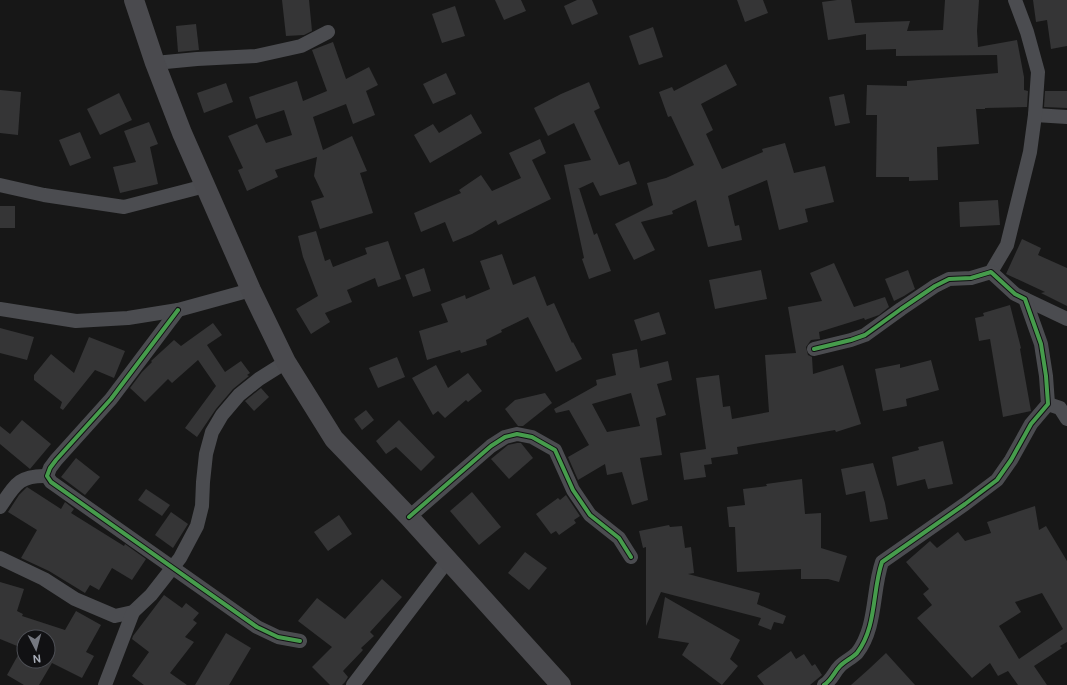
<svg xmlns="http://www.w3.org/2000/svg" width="1067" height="685" viewBox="0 0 1067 685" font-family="'DM Sans',sans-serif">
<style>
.building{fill:#353536;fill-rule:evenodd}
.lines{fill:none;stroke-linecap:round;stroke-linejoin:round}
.minor{stroke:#4b4c50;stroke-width:14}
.secondary{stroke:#4a4a4e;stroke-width:20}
.cycleway-casing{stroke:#111113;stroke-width:6}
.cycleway{stroke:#469c4c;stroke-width:4}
</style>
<rect width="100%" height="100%" fill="#171717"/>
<g class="building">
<polygon points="282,0 309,0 312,31 304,35 286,36"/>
<polygon points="495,0 521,0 526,11 504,20"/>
<polygon points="577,0 592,0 598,14 572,25 564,6"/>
<polygon points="737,0 763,0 768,13 745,22"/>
<polygon points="837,0 851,0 855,23 910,21 907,31 943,30 945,0 979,0 977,31 978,47 1017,40 1024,77 1024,90 1028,91 1027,107 985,108 985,109 976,109 979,144 937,147 938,180 909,181 909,177 876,177 877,115 866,115 867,85 907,86 907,81 998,73 997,55 896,56 896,49 866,50 866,34 828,40 822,2"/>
<polygon points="1033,0 1067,0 1067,46 1051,49 1047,20 1036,22"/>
<polygon points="455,6 465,36 442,43 432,14"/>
<polygon points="196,24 199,50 178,52 176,26"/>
<polygon points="653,27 663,57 639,65 629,36"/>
<polygon points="333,42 346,79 369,67 378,85 366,91 375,115 353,124 346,104 313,117 323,150 352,136 367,171 360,173 373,213 320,229 311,201 324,197 314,176 317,157 275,170 278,177 247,191 238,170 243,168 228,136 257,124 266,143 292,135 284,110 256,119 249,97 297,81 303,101 327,91 312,50"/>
<polygon points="726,64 737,85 701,104 713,130 706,134 722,169 763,152 762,149 785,143 794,173 825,166 834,202 805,209 808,222 779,230 767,180 728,196 735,226 739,225 742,240 708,247 696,200 672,211 673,214 641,222 655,250 634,260 615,224 653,205 647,183 666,178 694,165 671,116 668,117 659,92 672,87 674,91"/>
<polygon points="446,73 456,94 433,104 423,84"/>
<polygon points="589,82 600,108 594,111 619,165 629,161 637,184 600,196 593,182 578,189 579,188 594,235 597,233 611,271 589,279 582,259 584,258 564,165 591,160 574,123 548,136 534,108 561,94"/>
<polygon points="226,83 233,102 204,113 197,93"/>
<polygon points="0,90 21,92 18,135 0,133"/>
<polygon points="1045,91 1067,91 1067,108 1044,107"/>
<polygon points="119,93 132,120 100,135 87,109"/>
<polygon points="844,94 850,123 835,126 829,97"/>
<polygon points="471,114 482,133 430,163 414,135 433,124 439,133"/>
<polygon points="149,122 158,144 150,147 158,184 120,193 113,167 136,162 124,131"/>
<polygon points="80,132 91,158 70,166 59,140"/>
<polygon points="540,139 546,153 532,160 551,199 498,225 496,220 472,234 453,242 445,222 421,232 414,213 461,193 459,190 481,175 492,191 521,178 509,153"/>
<polygon points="998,200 1000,225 960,227 959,202"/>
<rect x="0" y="206" width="15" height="22"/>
<polygon points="316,231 325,261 330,259 333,267 367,254 365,248 388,241 401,279 378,287 375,278 347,290 352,302 325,313 330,322 311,334 296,309 318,296 303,257 298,236"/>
<polygon points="1022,239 1041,248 1038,255 1067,268 1067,306 1041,293 1045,292 1006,274"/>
<polygon points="502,254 513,285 535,276 547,306 554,303 572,343 573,342 582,359 556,372 528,317 501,330 502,332 486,340 487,345 461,353 460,350 427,360 419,331 448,322 441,304 465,295 466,299 490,289 480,261"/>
<polygon points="834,263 854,307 885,297 889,307 879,315 865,320 864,318 819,332 820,339 811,340 806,347 808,355 812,357 813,374 843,365 861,424 836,432 835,430 737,447 738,454 711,458 712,464 704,465 706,477 684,480 680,453 706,449 696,378 719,375 723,407 730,406 732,419 769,412 765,355 796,353 788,307 822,301 810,273"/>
<polygon points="424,268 431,291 413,297 405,275"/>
<polygon points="761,270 767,299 715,309 709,280"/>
<polygon points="908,270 915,289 904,296 894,301 885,279"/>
<polygon points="1010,305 1021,348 1020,349 1031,411 1003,417 990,339 979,341 975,318 984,316 983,313"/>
<polygon points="659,312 666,334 641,341 634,320"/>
<polygon points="213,323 222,335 207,345 225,372 241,361 250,373 247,375 249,376 233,389 216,409 197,437 185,428 216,386 198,360 172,383 168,379 145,402 130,388 142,372 152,362 151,361 174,340 181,346"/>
<polygon points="0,328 34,337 27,360 0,353"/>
<polygon points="89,337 125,351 114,378 95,370 63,410 60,408 62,402 34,380 34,375 51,354 74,373"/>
<path d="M637,349L640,368L668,361L672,380L657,384L666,415L656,418L662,455L640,458L648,500L632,505L622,472L607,475L605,464L578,480L568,457L589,445L569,410L556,413L554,409L597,385L596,380L616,375L612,354ZM631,393L640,426L607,432L592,404Z"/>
<polygon points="397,357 405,377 378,388 369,368"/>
<polygon points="931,360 939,390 906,399 907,406 883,411 875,369 900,364 900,368"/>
<polygon points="436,365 448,388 468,373 482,391 468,402 466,400 445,418 438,411 433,415 412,378"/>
<polygon points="261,388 269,397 254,411 245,401"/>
<polygon points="545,393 552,403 523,426 518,426 505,409 515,400"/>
<polygon points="366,410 374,420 362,430 354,419"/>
<polygon points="22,420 51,444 30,469 0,444 0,426 10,434"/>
<polygon points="399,420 435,457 421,471 396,447 386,454 376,441"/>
<polygon points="943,441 953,484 928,489 925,479 897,486 892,457 919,450 918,447"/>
<polygon points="517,443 521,443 533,458 509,479 491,459 508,445"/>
<polygon points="76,458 100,477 85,495 61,477"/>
<polygon points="873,463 885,503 888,519 870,522 865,491 846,495 841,469"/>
<polygon points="802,479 805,514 821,513 821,548 847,556 839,582 828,579 801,579 801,569 737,572 735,527 729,527 727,507 745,505 743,489 767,486 766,484"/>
<polygon points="27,487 61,509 65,502 74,509 71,513 124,546 125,544 146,559 132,580 112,568 99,590 90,585 85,593 49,571 21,558 37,530 8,512 19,495"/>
<polygon points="146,489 170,505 162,516 138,500"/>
<polygon points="472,492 501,527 479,545 450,511"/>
<polygon points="566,495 580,516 574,520 576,523 559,535 556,531 551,534 536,514 558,498 560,500"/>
<path d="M1035,506L1039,530L1046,526L1067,561V642L1060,646L1062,648L1034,666L1047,685H1018L1008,671L998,676L990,663L972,678L917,618L932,605L923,594L929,589L906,562L930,541L937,548L958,532L965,541L991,533L987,522ZM1042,593L1063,629L1019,659L999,626L1021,612L1015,602Z"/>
<polygon points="171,512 188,524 173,548 155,535"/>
<polygon points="339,515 352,534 328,551 314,532"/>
<polygon points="669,525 670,527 682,526 685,548 691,547 694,573 688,574 760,593 757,604 786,616 783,624 774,622 771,630 758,625 761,618 661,592 646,626 646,547 643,548 639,531"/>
<polygon points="525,552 547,568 529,590 508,573"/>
<polygon points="382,579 402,597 370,632 374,636 361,648 363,650 343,671 348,677 345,682 342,685 330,685 312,667 332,647 298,621 317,598 345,619"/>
<path d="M0,582L24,589L17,611L23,614L22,616L65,630L76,611L101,625L86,652L94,656L82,678L52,663L39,685H24L7,675L22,648L0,639ZM24,637H48V661H24Z"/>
<polygon points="164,595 182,608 186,603 199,613 193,620 197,623 185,637 194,642 170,673 187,685 144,685 132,676 149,652 132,639 133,636"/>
<polygon points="665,597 740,640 730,659 738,666 722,685 682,655 689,643 658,638"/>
<polygon points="226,633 251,648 229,685 195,685"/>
<polygon points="791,651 796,659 804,654 812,666 815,664 822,675 810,685 764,685 757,676"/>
<polygon points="886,653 915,685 851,685 869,669"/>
</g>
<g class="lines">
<g class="minor">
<polyline points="155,63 197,59 256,56 301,46 328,32"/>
<polyline points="1035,115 1067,117"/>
<polyline points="0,185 44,195 124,207 205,186"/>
<polyline points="991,272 1007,245 1030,152 1035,115 1038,72 1027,32 1015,0"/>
<polyline points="1025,299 1067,319"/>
<polyline points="0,309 76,321 128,318 178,310 251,290"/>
<polyline points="178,310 111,399 56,460 50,468 47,476 51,482 257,627 278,637 300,641"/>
<path d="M814,349L851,340L865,335L901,309L935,286L949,279L971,278L991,272L1015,294L1025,299L1041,344L1046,376L1048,404L1031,424L1011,460L997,480L965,504L882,562C872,591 877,627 857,653C852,658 845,661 840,666C834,672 832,680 824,685"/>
<polyline points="1048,404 1060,408 1067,419"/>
<path d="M0,507C15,485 19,475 47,476"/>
<polyline points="409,517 491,446 505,437 517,434 532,437 555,450 573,490 590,515 619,538 631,557"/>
<polyline points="0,558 44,579 75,599 115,616 133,612 151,595 180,558 197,526 202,506 203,482 206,454 212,432 222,415 239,395 259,379 286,362"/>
<polyline points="105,685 133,612"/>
<polyline points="353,685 448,560"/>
</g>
<polyline class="secondary" points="134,0 155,63 182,133 251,290 286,362 334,439 409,517 561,685"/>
<g class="cycleway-casing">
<g id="cycleway">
<polyline points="178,310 111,399 56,460 50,468 47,476 51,482 257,627 278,637 300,641"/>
<path d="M814,349L851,340L865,335L901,309L935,286L949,279L971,278L991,272L1015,294L1025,299L1041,344L1046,376L1048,404L1031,424L1011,460L997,480L965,504L882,562C872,591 877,627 857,653C852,658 845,661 840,666C834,672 832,680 824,685"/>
<polyline points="409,517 491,446 505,437 517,434 532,437 555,450 573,490 590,515 619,538 631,557"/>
</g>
</g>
<use href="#cycleway" class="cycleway"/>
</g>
<g transform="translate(36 649) rotate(174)"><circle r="19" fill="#111113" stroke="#4d4f55"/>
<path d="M0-3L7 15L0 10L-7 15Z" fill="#757880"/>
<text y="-6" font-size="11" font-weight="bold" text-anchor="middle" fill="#a8adb8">N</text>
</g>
</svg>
